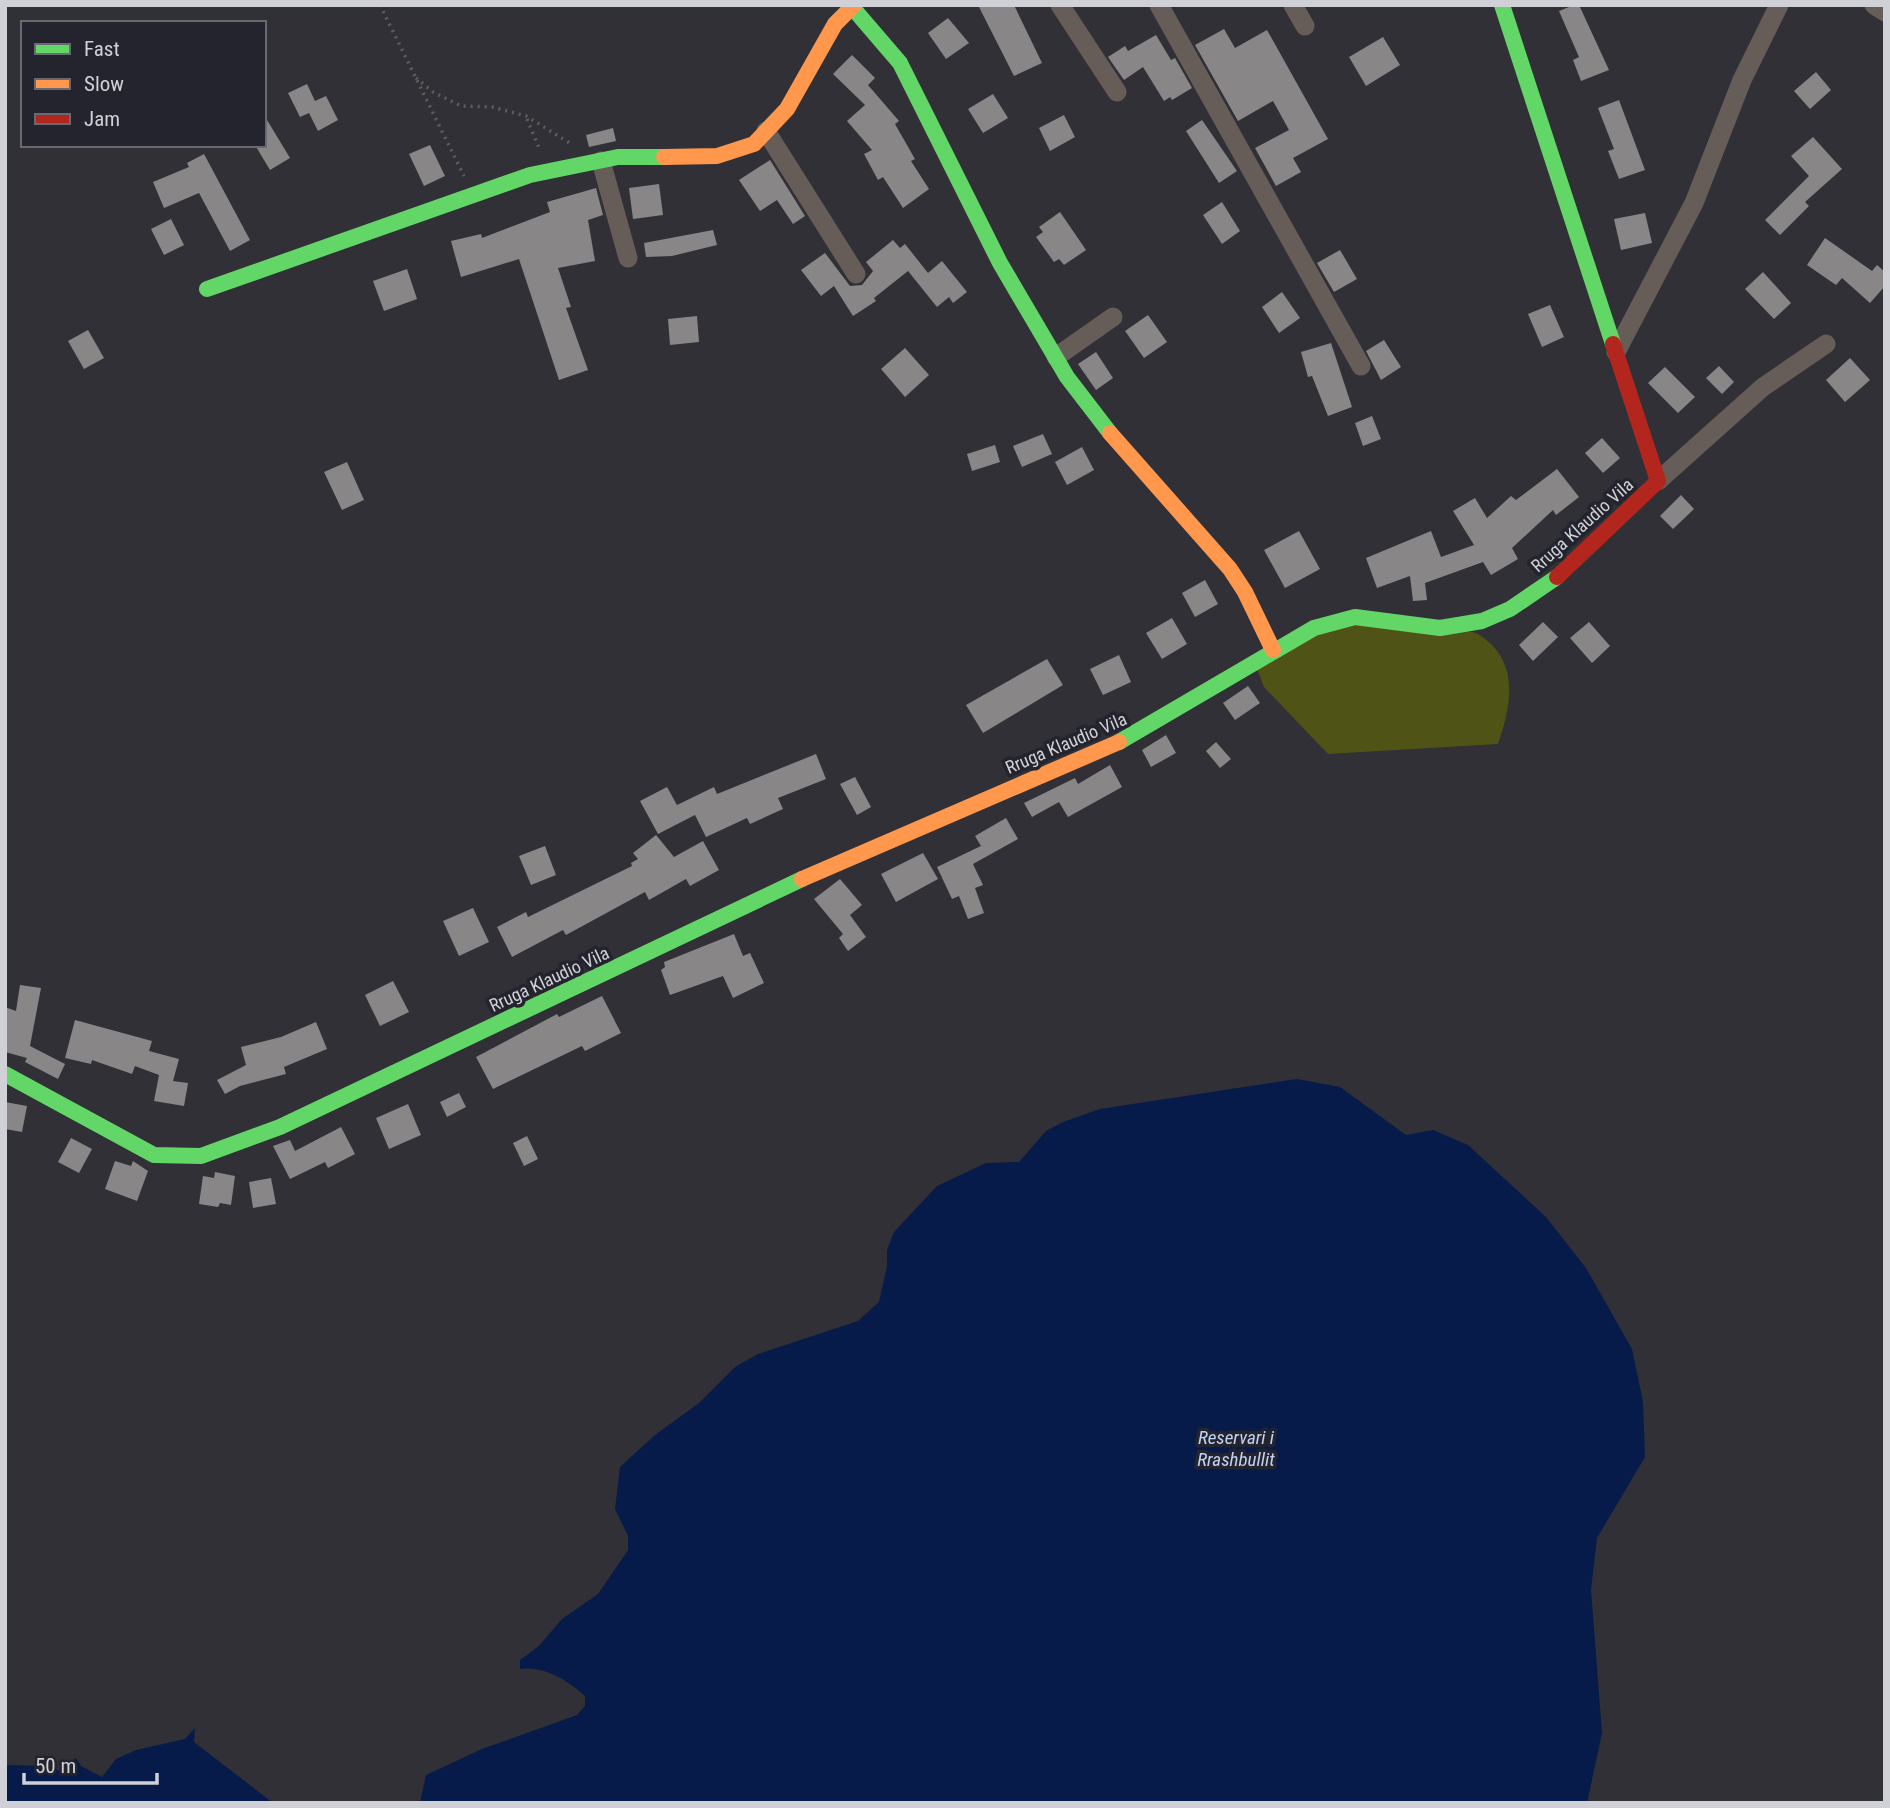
<svg xmlns="http://www.w3.org/2000/svg" width="1890" height="1808" viewBox="0 0 1890 1808" font-family="'Roboto Condensed',sans-serif">
<style>
.green{fill:#4f5315}
.water{fill:#071b4a}
.building{fill:#898687}
.lines{fill:none;stroke-linecap:round;stroke-linejoin:round}
.path{stroke:#615d5b;stroke-width:3.5;stroke-dasharray:2 5;stroke-linecap:butt}
.street{stroke:#665d59;stroke-width:19}
.fast{stroke:#63d668;stroke-width:16}
.slow{stroke:#ff974d;stroke-width:16}
.jam{stroke:#b3261e;stroke-width:16}
.labels{text-anchor:middle;dominant-baseline:central;stroke-width:7;stroke-linejoin:round;paint-order:stroke}
.street-label{font-size:18px;fill:#d0d0d7;stroke:#24242e}
.water-label{font-size:19px;font-style:italic;fill:#c0d2f4;stroke:#24242e}
</style>
<rect width="100%" height="100%" fill="#303036"/>
<path class="green" d="M1344,618C1365,620 1467,627 1478,634C1520,660 1512,704 1498,744L1328,754L1264,687L1257,669Z"/>
<g class="water">
<path d="M1297,1079L1340,1087L1406,1135L1433,1130L1468,1145L1546,1217L1586,1268L1632,1349L1643,1402L1645,1457L1597,1538L1591,1590L1602,1733L1587,1803H420L426,1775L482,1749L577,1715L585,1706V1696C569,1681 544,1665 520,1669V1660L539,1646L562,1619L598,1594L628,1550V1536L615,1509L620,1467L655,1435L699,1403L735,1367L758,1354L858,1321L879,1302L887,1266V1250L894,1232L937,1186L986,1163L1019,1162L1046,1131L1063,1122L1100,1109Z"/>
<polygon points="195,1728 194,1742 273,1803 5,1803 5,1765 45,1766 59,1771 76,1758 81,1766 102,1777 116,1759 136,1750 185,1739"/>
</g>
<g class="building">
<polygon points="978,5 1014,5 1042,63 1014,76"/>
<polygon points="1574,5 1579,5 1609,70 1581,81 1573,60 1579,57 1559,11"/>
<polygon points="948,18 969,43 946,59 928,33"/>
<polygon points="1224,29 1235,48 1267,30 1328,139 1293,158 1301,172 1276,186 1255,148 1289,130 1273,101 1238,121 1195,45"/>
<polygon points="1156,35 1171,60 1175,58 1192,88 1172,100 1170,97 1164,101 1143,67 1124,80 1108,57 1125,46 1128,51"/>
<polygon points="1383,37 1400,65 1366,86 1349,57"/>
<polygon points="852,55 875,78 868,85 899,121 895,124 915,159 911,161 929,189 903,208 883,177 878,180 864,154 872,150 847,121 865,105 833,74"/>
<polygon points="1816,72 1831,90 1810,109 1794,91"/>
<polygon points="307,84 315,101 326,96 338,120 318,131 309,113 300,117 288,93"/>
<polygon points="993,94 1008,118 983,133 968,109"/>
<polygon points="1619,100 1645,170 1619,179 1608,151 1614,149 1598,108"/>
<polygon points="264,115 290,158 270,170 255,145 264,145"/>
<polygon points="1064,115 1075,137 1050,151 1039,128"/>
<polygon points="1202,120 1237,171 1219,183 1186,131"/>
<polygon points="613,128 616,141 589,147 586,135"/>
<polygon points="1813,137 1842,169 1805,202 1809,206 1780,235 1765,220 1809,176 1791,156"/>
<polygon points="430,145 445,176 424,186 409,154"/>
<polygon points="204,154 250,240 230,251 199,193 164,208 153,182 189,167 187,163"/>
<polygon points="770,160 805,216 793,224 777,200 760,211 739,180"/>
<polygon points="659,184 663,215 633,219 629,188"/>
<polygon points="596,188 603,215 588,220 595,261 558,268 571,307 566,308 588,370 559,380 519,259 461,277 451,241 481,234 482,238 550,212 547,202"/>
<polygon points="1222,202 1240,231 1222,244 1203,215"/>
<polygon points="1060,212 1086,250 1064,265 1059,259 1054,262 1036,237 1043,232 1039,227"/>
<polygon points="1645,213 1652,243 1621,250 1614,219"/>
<polygon points="171,219 184,245 164,255 151,229"/>
<polygon points="713,230 717,245 672,256 646,257 644,243"/>
<polygon points="1825,238 1872,271 1877,265 1885,272 1885,286 1870,303 1842,278 1836,285 1807,265"/>
<polygon points="893,240 900,248 905,244 928,273 942,261 967,292 953,303 949,297 937,307 908,271 874,298 876,301 853,316 834,286 821,296 801,270 825,253 850,286 862,285 873,271 866,262"/>
<polygon points="1340,250 1357,279 1334,292 1317,263"/>
<polygon points="407,269 417,299 384,311 373,281"/>
<polygon points="1763,272 1791,303 1774,319 1745,289"/>
<polygon points="1282,292 1300,318 1279,333 1262,307"/>
<polygon points="1550,305 1564,337 1542,347 1528,314"/>
<polygon points="1148,315 1167,342 1144,358 1125,331"/>
<polygon points="697,316 699,342 670,345 668,319"/>
<polygon points="88,330 104,358 84,369 68,341"/>
<polygon points="1384,340 1401,367 1381,380 1366,351"/>
<polygon points="1331,343 1352,407 1328,416 1312,376 1308,377 1301,352"/>
<polygon points="905,348 929,375 905,397 881,369"/>
<polygon points="1096,352 1113,378 1096,390 1078,364"/>
<polygon points="1850,358 1870,380 1845,402 1826,380"/>
<polygon points="1719,366 1734,382 1722,394 1706,378"/>
<polygon points="1665,367 1695,397 1678,413 1648,383"/>
<polygon points="1372,416 1381,439 1363,446 1355,423"/>
<polygon points="1043,434 1052,454 1022,467 1013,446"/>
<polygon points="1602,438 1620,458 1603,473 1585,453"/>
<polygon points="995,445 1000,462 972,471 967,454"/>
<polygon points="1082,447 1094,470 1067,485 1055,462"/>
<polygon points="347,462 364,500 342,510 324,472"/>
<polygon points="1557,469 1579,497 1556,515 1553,510 1512,548 1518,559 1491,575 1483,562 1425,583 1427,600 1413,601 1410,576 1377,588 1366,558 1431,531 1441,557 1474,545 1453,511 1475,498 1487,518 1511,496 1516,500"/>
<polygon points="1681,495 1694,509 1673,529 1660,516"/>
<polygon points="1299,531 1320,569 1285,588 1264,550"/>
<polygon points="1205,580 1218,604 1195,617 1182,593"/>
<polygon points="1172,618 1187,644 1162,659 1146,633"/>
<polygon points="1543,622 1558,637 1533,661 1519,645"/>
<polygon points="1589,622 1610,646 1592,663 1570,638"/>
<polygon points="1119,655 1131,682 1103,695 1090,669"/>
<polygon points="1047,659 1063,685 983,733 966,705"/>
<polygon points="1248,686 1260,703 1235,720 1223,703"/>
<polygon points="1166,735 1176,753 1151,767 1142,750"/>
<polygon points="1216,742 1231,759 1220,768 1206,751"/>
<polygon points="816,754 826,779 778,798 783,809 750,824 747,818 706,837 695,815 658,834 640,801 667,787 677,805 714,787 717,794"/>
<polygon points="1110,765 1122,787 1068,817 1059,802 1032,817 1024,803 1075,778 1078,784"/>
<polygon points="855,777 871,807 857,815 840,784"/>
<polygon points="1006,818 1018,839 973,864 983,885 975,888 984,913 968,919 959,896 952,899 937,867 981,846 975,836"/>
<polygon points="656,835 674,857 703,841 719,870 690,886 686,879 649,900 645,892 566,935 563,930 512,957 497,927 526,912 528,917 632,866 631,863 638,859 633,853"/>
<polygon points="545,846 556,875 531,885 519,856"/>
<polygon points="923,853 938,879 896,902 881,874"/>
<polygon points="840,879 862,905 850,915 866,937 848,951 839,938 843,934 814,899"/>
<polygon points="473,908 489,942 459,956 443,921"/>
<polygon points="734,934 743,956 750,953 764,983 733,998 723,976 670,995 661,970 665,967 664,962"/>
<polygon points="393,981 409,1012 380,1026 365,995"/>
<polygon points="20,985 41,988 30,1046 65,1064 58,1079 25,1062 27,1058 5,1052 5,1007 16,1011"/>
<polygon points="602,996 621,1033 585,1051 582,1046 493,1089 476,1057 557,1014 559,1017"/>
<polygon points="75,1020 152,1041 149,1051 179,1059 173,1081 188,1083 184,1106 154,1101 159,1075 135,1066 132,1074 92,1060 91,1064 65,1058"/>
<polygon points="316,1022 327,1049 284,1067 286,1074 240,1086 225,1094 217,1080 246,1065 241,1047 281,1037"/>
<polygon points="459,1093 466,1107 447,1117 440,1102"/>
<polygon points="5,1102 27,1106 22,1132 5,1129"/>
<polygon points="408,1104 421,1135 389,1149 376,1118"/>
<polygon points="341,1127 355,1154 328,1168 325,1162 290,1179 273,1146 290,1140 295,1151"/>
<polygon points="527,1136 538,1159 524,1166 513,1143"/>
<polygon points="71,1138 92,1149 79,1173 58,1162"/>
<polygon points="115,1161 131,1166 133,1161 148,1171 137,1201 105,1189"/>
<polygon points="215,1172 235,1176 231,1205 220,1203 218,1207 199,1204 203,1176 214,1178"/>
<polygon points="271,1178 276,1204 253,1208 249,1182"/>
</g>
<g class="lines">
<g class="path">
<polyline points="380,5 464,176"/>
<polyline points="416,78 433,92 461,106 492,107 526,116 573,145"/>
<polyline points="527,119 540,150"/>
</g>
<g class="street">
<polyline points="1060,5 1117,92"/>
<polyline points="1159,5 1361,366"/>
<polyline points="1293,5 1305,26"/>
<polyline points="1874,5 1885,12"/>
<polyline points="766,131 856,274"/>
<polyline points="601,161 628,258"/>
<polyline points="1616,352 1694,203 1742,80 1779,5"/>
<polyline points="1056,357 1113,317"/>
<polyline points="1658,481 1763,387 1826,344"/>
</g>
<g class="fast">
<polyline points="1502,5 1613,344"/>
<polyline points="852,7 900,63 1000,263 1067,377 1110,433"/>
<polyline points="207,289 530,175 618,157 664,157"/>
<polyline points="1119,742 1314,628 1355,617 1440,628 1482,621 1510,609 1557,577"/>
<polyline points="5,1074 154,1155 201,1156 280,1127 802,879"/>
</g>
<g class="slow">
<polyline points="664,157 717,156 754,144 787,109 835,24 854,5"/>
<polyline points="1110,433 1230,569 1245,592 1273,650"/>
<polyline points="802,879 1119,742"/>
</g>
<polyline class="jam" points="1557,577 1658,481 1613,344"/>
</g>
<g class="labels">
<g class="street-label">
<text transform="translate(1582 525) rotate(-42)">Rruga Klaudio Vila</text>
<text transform="translate(1066 743) rotate(-23)">Rruga Klaudio Vila</text>
<text transform="translate(549 979) rotate(-25)">Rruga Klaudio Vila</text>
</g>
<g class="water-label">
<text x="1236" y="1437">Reservari i<tspan x="1236" dy="22">Rrashbullit</tspan></text>
</g>
</g>
<rect width="1890" height="1808" fill="none" stroke="#d0d0d7" stroke-width="14"/>
<rect x="21" y="21" width="245" height="126" fill="#24242e" stroke="#696972" stroke-width="2"/>
<rect x="35" y="44" width="35" height="10" fill="#63d668" stroke="#696972" stroke-width="2"/>
<text x="84" y="56" font-size="21" fill="#d0d0d7">Fast</text>
<rect x="35" y="79" width="35" height="10" fill="#ff974d" stroke="#696972" stroke-width="2"/>
<text x="84" y="91" font-size="21" fill="#d0d0d7">Slow</text>
<rect x="35" y="114" width="35" height="10" fill="#b3261e" stroke="#696972" stroke-width="2"/>
<text x="84" y="126" font-size="21" fill="#d0d0d7">Jam</text>
<path d="M24 1773v10h133v-10" fill="none" stroke="#d0d0d7" stroke-width="3.5"/>
<text x="35" y="1773" font-size="21" fill="#d0d0d7" stroke="#24242e" stroke-width="5" paint-order="stroke">50 m</text>
</svg>
